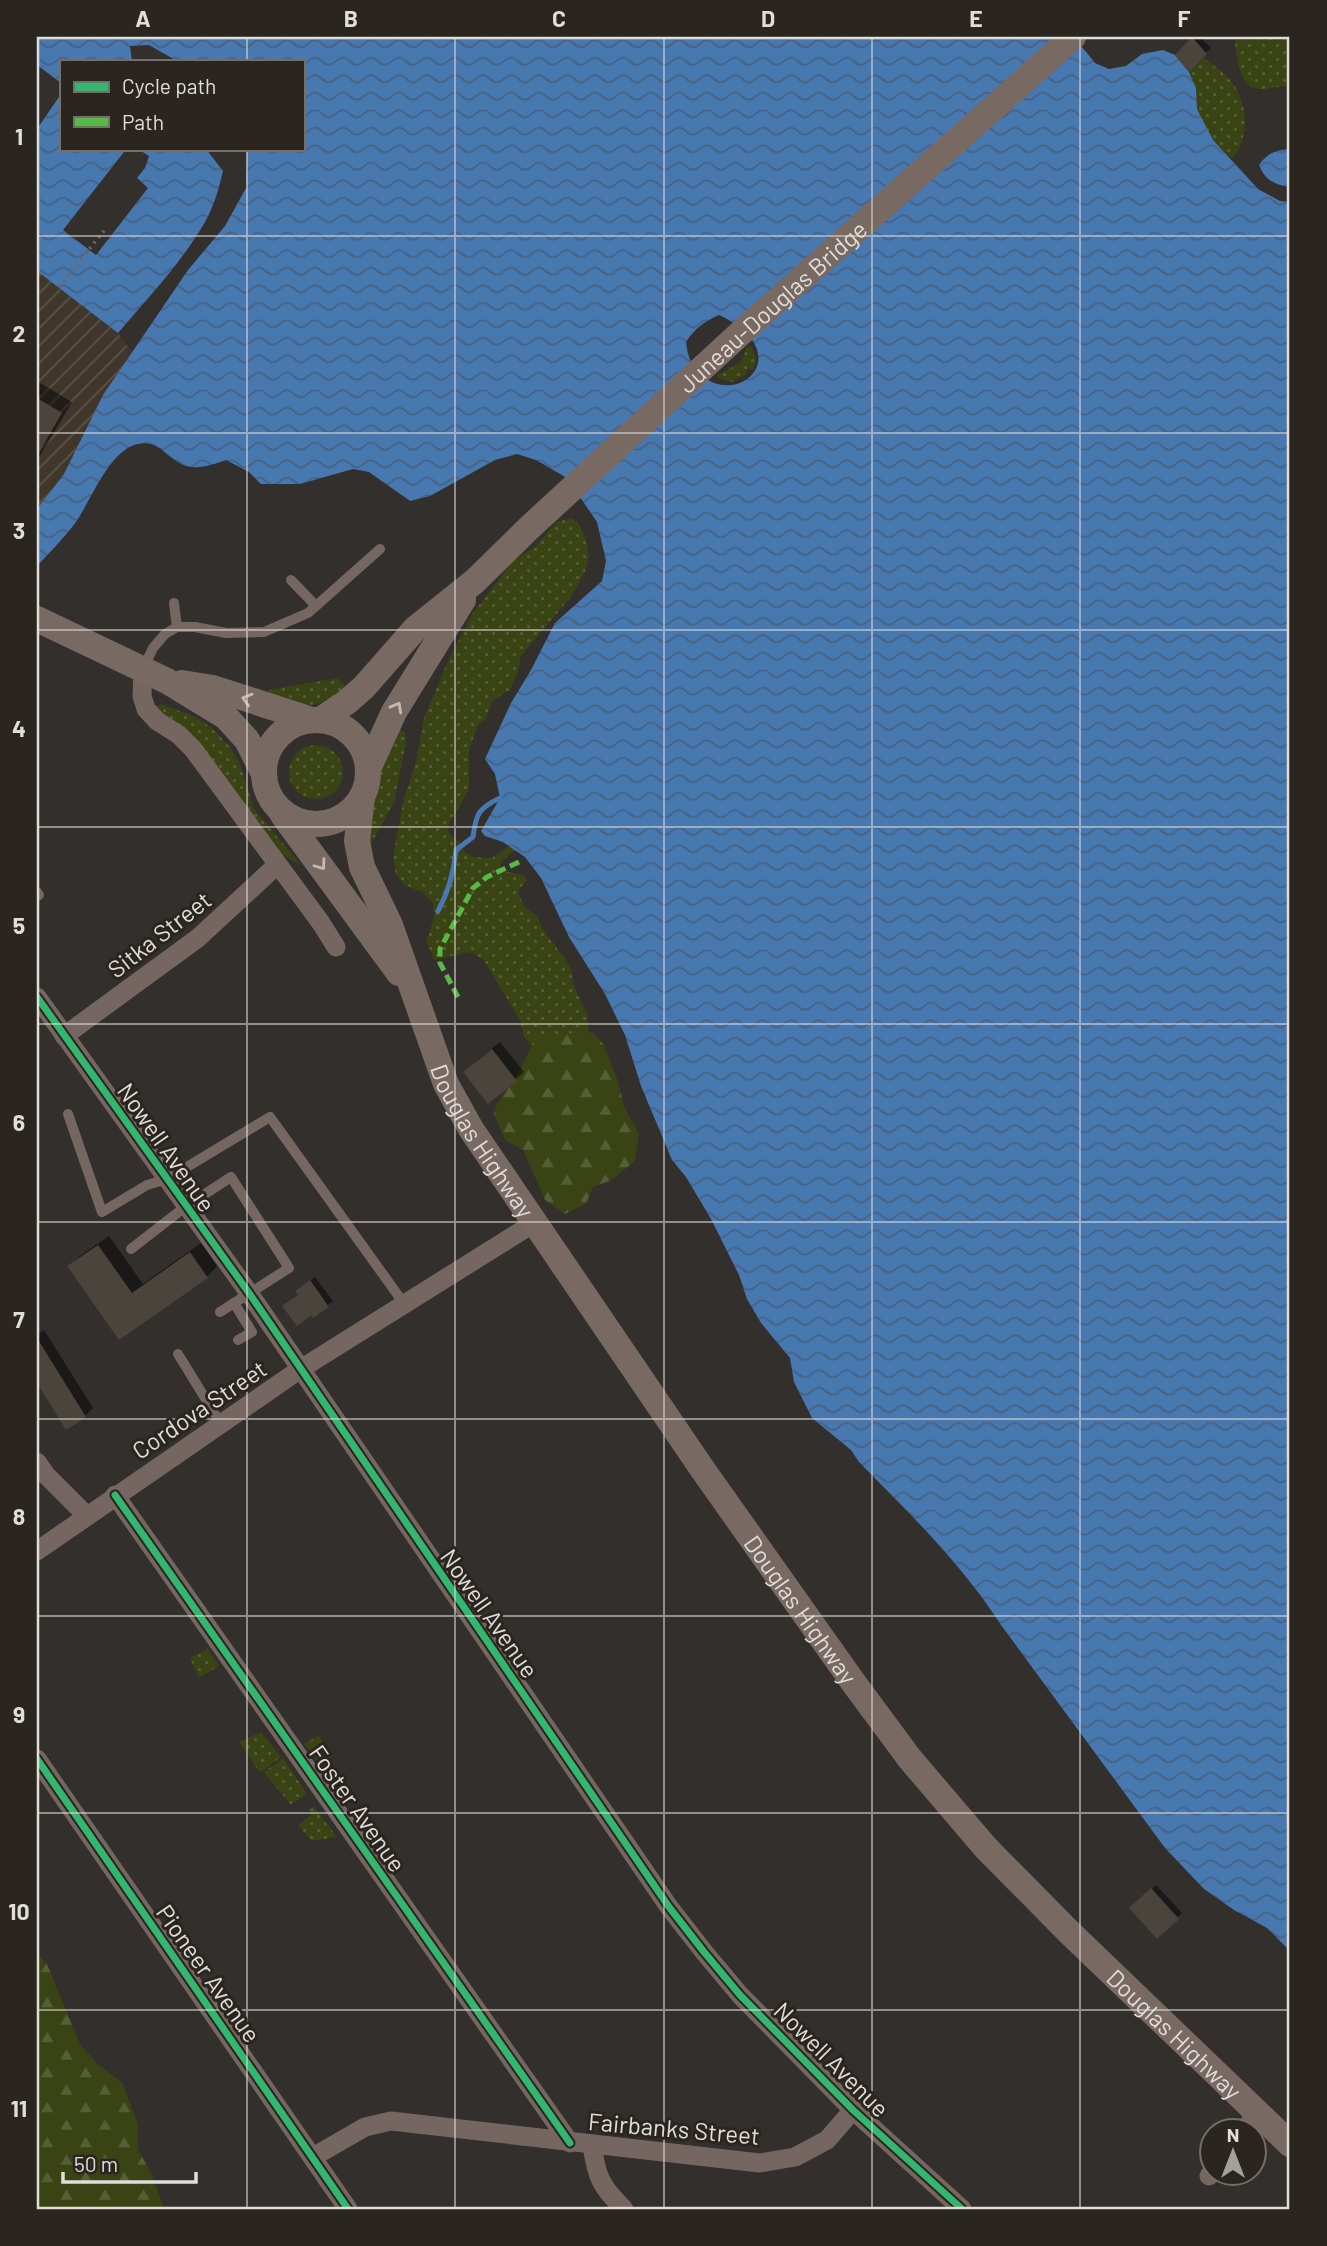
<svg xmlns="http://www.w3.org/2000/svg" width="1327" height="2246" viewBox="0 0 1327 2246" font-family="Barlow,sans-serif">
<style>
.industrial{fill:url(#industrial-furrows)}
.green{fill:url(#green-dots)}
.forest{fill:url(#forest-firs)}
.water{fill:url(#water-waves);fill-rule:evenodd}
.pier{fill:#322f2c}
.shadow{fill:#0007}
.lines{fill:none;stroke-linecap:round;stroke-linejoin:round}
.stream{stroke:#4878b0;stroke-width:5}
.building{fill:#4b443c}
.path{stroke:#726763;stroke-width:3.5;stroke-dasharray:2 5;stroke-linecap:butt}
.lane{stroke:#766662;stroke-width:10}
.street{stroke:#766662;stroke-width:19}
.secondary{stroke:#796963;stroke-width:26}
.quiet{stroke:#58b947;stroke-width:5;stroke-dasharray:10 5;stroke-linecap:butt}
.cycleway-casing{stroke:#2b251f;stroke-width:11}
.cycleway{stroke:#33b770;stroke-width:7}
.oneway{stroke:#c2bab6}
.grid{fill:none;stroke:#e1ddd9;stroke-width:2;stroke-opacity:0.55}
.labels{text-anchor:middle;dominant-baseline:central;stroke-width:6;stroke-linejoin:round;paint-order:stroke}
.street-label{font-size:24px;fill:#e1ddd9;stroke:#2b251f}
.neatline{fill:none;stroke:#e1ddd9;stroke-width:2.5}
.grid-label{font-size:23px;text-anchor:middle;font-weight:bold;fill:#e1ddd9}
</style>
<defs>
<pattern id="industrial-furrows" width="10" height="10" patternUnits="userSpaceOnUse" patternTransform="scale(1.75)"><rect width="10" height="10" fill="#40362c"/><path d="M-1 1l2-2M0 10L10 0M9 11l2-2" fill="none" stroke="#5b534a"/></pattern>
<pattern id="green-dots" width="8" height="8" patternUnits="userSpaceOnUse" patternTransform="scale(1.75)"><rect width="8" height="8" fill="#394314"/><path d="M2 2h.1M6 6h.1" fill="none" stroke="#555e36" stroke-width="1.8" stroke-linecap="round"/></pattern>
<pattern id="forest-firs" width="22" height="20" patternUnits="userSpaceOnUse" patternTransform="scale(1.75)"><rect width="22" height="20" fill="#394314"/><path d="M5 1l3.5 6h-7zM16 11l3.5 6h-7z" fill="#555e36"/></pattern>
<pattern id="water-waves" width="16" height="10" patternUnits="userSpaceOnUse" patternTransform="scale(1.75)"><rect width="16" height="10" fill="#4878b0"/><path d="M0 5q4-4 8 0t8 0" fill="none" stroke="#466284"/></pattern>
</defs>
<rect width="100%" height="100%" fill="#322f2c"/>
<polygon class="industrial" points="37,271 118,333 133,354 64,474 37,509"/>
<g class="green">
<path d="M1290,38V86C1280,86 1266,90 1256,89C1240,87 1235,53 1235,40Z"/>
<path d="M1204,58C1212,65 1223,71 1230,80C1248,100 1251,139 1232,159L1213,140L1197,109L1196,88L1189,72Z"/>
<path d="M751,346C756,355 758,360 753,370L747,369L746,375L732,382L718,378L717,375C732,367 744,365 746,347Z"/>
<polygon points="572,518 579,524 585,537 589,556 585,572 570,598 521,656 518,671 510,690 493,700 485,720 477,727 469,751 469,789 447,828 451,836 459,841 465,852 474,857 492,858 512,844 515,850 499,864 504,871 524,875 527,880 518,891 523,905 538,917 542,928 571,967 574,986 588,1016 589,1040 533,1048 523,1035 521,1022 483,959 470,952 434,960 426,941 434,918 433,903 422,892 404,885 396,874 393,857 404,798 416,762 424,718 448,661 473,613 513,561 535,547 556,522"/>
<path d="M337,678L346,686C319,710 298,711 267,694L269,690Z"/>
<polygon points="161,704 196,717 213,729 230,747 240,764 254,809 302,866 278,852 156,715 155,707"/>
<polygon points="393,723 405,733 406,743 394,803 371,844 363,846 369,796 388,725"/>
<circle cx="316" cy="772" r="27"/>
<polygon points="208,1649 219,1666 199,1678 190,1658"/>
<polygon points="261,1732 281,1757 260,1773 239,1742"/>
<polygon points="319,1735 331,1757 321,1765 304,1744"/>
<polygon points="283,1758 307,1794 291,1805 264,1772"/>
<polygon points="314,1807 337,1837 312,1841 298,1825 311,1815 308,1810"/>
</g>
<g class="forest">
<polygon points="582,1028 595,1034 604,1045 618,1081 624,1106 639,1134 635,1161 612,1180 593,1187 586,1204 565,1214 545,1200 523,1150 505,1140 494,1114 497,1104 519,1072 536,1036 558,1039"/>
<polygon points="37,1953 47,1964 80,2044 97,2063 123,2084 138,2124 138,2149 154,2179 164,2209 37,2209"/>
</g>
<g class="water">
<path d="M37,37H1074L1095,63L1109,69L1126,66L1142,54L1163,50L1175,55L1189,72L1196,88L1197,109L1213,140L1258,189L1280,201L1290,202V1951L1267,1928L1234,1910L1204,1889L1165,1848L1001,1625C961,1563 911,1515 859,1462L851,1450L812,1418L794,1382L790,1358L761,1323L747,1299L739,1275L711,1219L686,1177L672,1160L641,1086L625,1035L605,994L569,937L541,878L525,857L503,842L485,836L481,831L500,798L495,774L485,759L511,703L531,670L555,623L602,581L606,561L597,522L567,478L536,460L517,454L495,460L430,496L410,501L369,472L353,469L300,484H261L249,472L226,460C205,467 189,473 171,457C165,453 160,447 154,445C114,431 92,502 73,526C62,540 49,553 37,566V509L64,474L103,395L188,270L225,226L246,188L247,149H303V61H177L149,45L130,46L132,61H61V149H206L223,171C219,188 214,206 205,222C182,262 148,298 118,333L37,271ZM719,315C807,357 725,419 692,363C688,357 687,349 686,342C694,329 705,321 719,315Z"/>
<path d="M1290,149V187C1274,185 1265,180 1259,165C1267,153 1276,150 1290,149Z"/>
</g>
<g class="pier">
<polygon points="37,65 61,83 61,94 37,129"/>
<polygon points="132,149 138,149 149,156 145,168 137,178 148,188 96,255 63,230 124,152"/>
</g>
<g class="shadow">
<polygon points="1195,37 1200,37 1211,48 1189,69 1177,55"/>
<polygon points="37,381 72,402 37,461"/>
<polygon points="500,1042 524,1072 488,1101 473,1064"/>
<polygon points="109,1236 143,1284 201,1243 217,1266 207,1277 120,1338 69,1266 80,1256"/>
<polygon points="315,1277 333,1301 314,1316 300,1294 302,1286"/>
<polygon points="44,1330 93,1408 85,1416 66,1428 37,1380 37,1335"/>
<polygon points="1156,1885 1182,1913 1157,1937 1131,1908"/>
</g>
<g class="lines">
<path class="stream" d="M438,911C449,891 454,872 456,850L473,837C476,813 479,808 500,798"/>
</g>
<g class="building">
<polygon points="1192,37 1207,54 1189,72 1175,55"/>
<polygon points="37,398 62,413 37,456"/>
<polygon points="492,1049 517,1081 488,1104 463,1072"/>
<polygon points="98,1245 132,1293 190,1252 208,1278 119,1340 67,1266"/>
<polygon points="310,1280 329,1307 313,1318 312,1315 297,1326 282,1306 298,1295 295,1291"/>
<polygon points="37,1338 86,1417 66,1430 37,1383"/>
<polygon points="1151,1888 1179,1919 1157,1939 1129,1908"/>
</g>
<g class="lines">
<polyline class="path" points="59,287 107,227"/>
<g class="lane">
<polyline points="291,580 316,606"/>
<polyline points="174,603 177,627"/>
<polyline points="144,667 153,648 165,634 177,627 195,627 226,633 264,632 308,613 380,549"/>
<polyline points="37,892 39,895 37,896"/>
<polyline points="68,1114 102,1212 147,1185 167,1179 270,1117 405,1305"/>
<polyline points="131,1249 185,1207 231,1177 289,1268 220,1312"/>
<polyline points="234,1303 252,1332 238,1340"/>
<polyline points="178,1354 221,1424"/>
</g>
<g class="street">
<polyline points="143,671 142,696 146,709 157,721 179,735 193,749 321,923 336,947"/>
<polyline points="37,997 249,1293 669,1907 704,1952 740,1995 853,2110 962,2209"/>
<polyline points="64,1036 198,938 277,865"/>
<polyline points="37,1462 46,1475 87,1516"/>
<polyline points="115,1495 570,2143"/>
<polyline points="37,1551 299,1370 534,1223"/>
<polyline points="37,1759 348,2209"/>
<polyline points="1244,2130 1257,2113"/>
<path d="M592,2144C596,2176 601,2187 624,2209"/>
<polyline points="313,2157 365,2127 391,2121 760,2163 795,2157 827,2140 853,2110"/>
<polyline points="1209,2176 1212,2172"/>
</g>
<g class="secondary">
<polyline points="37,619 167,681 226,717 247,740 263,772"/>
<polyline points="182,683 213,688 312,720"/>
<circle cx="316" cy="772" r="52"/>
<path id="s1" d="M320,720L347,702L364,687L415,629L475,581L529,528L734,339L1073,37"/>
<polyline points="368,769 394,712 463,600"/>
<path id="s2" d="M362,797L357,841L362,867L390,925L446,1084L471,1129L703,1470L853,1682L910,1759L986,1848L1069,1932L1290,2144"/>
<polyline points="283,815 399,973"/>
</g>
<polyline class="quiet" points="458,997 440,963 440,949 473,888 487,877 523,860"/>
<g class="cycleway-casing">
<g id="cycleway">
<polyline points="37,997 249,1293 669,1907 704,1952 740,1995 853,2110 962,2209"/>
<polyline points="115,1495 570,2143"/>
<polyline points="37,1759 348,2209"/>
</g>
</g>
<use href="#cycleway" class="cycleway"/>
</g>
<defs><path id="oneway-chevron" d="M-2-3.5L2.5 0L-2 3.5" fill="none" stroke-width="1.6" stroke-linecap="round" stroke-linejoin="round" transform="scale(1.75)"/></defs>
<g class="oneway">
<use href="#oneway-chevron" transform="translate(247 699) rotate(-163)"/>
<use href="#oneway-chevron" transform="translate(397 707) rotate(-61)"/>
<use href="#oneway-chevron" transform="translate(321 865) rotate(54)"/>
</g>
<path class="grid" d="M247,37V61M455,37V2209M664,37V2209M872,37V2209M1080,37V2209M247,149V2209M37,236H1290M37,433H1290M37,630H1290M37,827H1290M37,1024H1290M37,1222H1290M37,1419H1290M37,1616H1290M37,1813H1290M37,2010H1290"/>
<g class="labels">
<g class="street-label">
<text stroke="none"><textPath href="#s1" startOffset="614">Juneau-Douglas Bridge</textPath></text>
<text transform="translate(159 934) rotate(-38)">Sitka Street</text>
<text stroke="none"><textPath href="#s2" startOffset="371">Douglas Highway</textPath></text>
<text transform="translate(167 1147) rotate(55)">Nowell Avenue</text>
<text transform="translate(199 1409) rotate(-34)">Cordova Street</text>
<text stroke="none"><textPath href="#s2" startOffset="938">Douglas Highway</textPath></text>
<text transform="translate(490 1613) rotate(55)">Nowell Avenue</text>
<text transform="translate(358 1808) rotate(55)">Foster Avenue</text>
<text transform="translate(209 1973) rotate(55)">Pioneer Avenue</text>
<text stroke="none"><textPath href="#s2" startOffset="1505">Douglas Highway</textPath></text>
<text transform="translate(832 2059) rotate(45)">Nowell Avenue</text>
<text transform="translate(674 2128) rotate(5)">Fairbanks Street</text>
</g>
</g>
<rect width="1327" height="2246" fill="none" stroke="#2b251f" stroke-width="77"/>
<rect x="60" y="60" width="245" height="91" fill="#2b251f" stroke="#746f69" stroke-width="2"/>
<rect x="74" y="82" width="35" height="10" fill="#33b770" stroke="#746f69" stroke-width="2"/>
<text x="122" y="94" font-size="21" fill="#e1ddd9">Cycle path</text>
<rect x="74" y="117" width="35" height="10" fill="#58b947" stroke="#746f69" stroke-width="2"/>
<text x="122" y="130" font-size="21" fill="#e1ddd9">Path</text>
<g transform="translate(1233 2152)"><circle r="33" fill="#2b251f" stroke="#746f69" stroke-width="2"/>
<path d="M0-5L12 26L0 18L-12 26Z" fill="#a4a09c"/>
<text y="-10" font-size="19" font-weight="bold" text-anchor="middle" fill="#e1ddd9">N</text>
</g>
<path d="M63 2172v10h133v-10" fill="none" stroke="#e1ddd9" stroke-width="3.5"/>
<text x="74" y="2172" font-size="21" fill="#e1ddd9" stroke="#2b251f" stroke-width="5" paint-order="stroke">50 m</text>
<rect x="38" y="38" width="1250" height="2170" class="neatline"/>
<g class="grid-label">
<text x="143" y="27">A</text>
<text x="351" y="27">B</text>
<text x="559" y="27">C</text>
<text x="768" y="27">D</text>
<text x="976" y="27">E</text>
<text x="1184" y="27">F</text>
<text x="19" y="145">1</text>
<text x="19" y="342">2</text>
<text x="19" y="539">3</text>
<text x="19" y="737">4</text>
<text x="19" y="934">5</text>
<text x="19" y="1131">6</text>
<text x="19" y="1328">7</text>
<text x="19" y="1525">8</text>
<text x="19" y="1723">9</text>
<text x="19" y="1920">10</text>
<text x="19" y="2117">11</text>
</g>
</svg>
